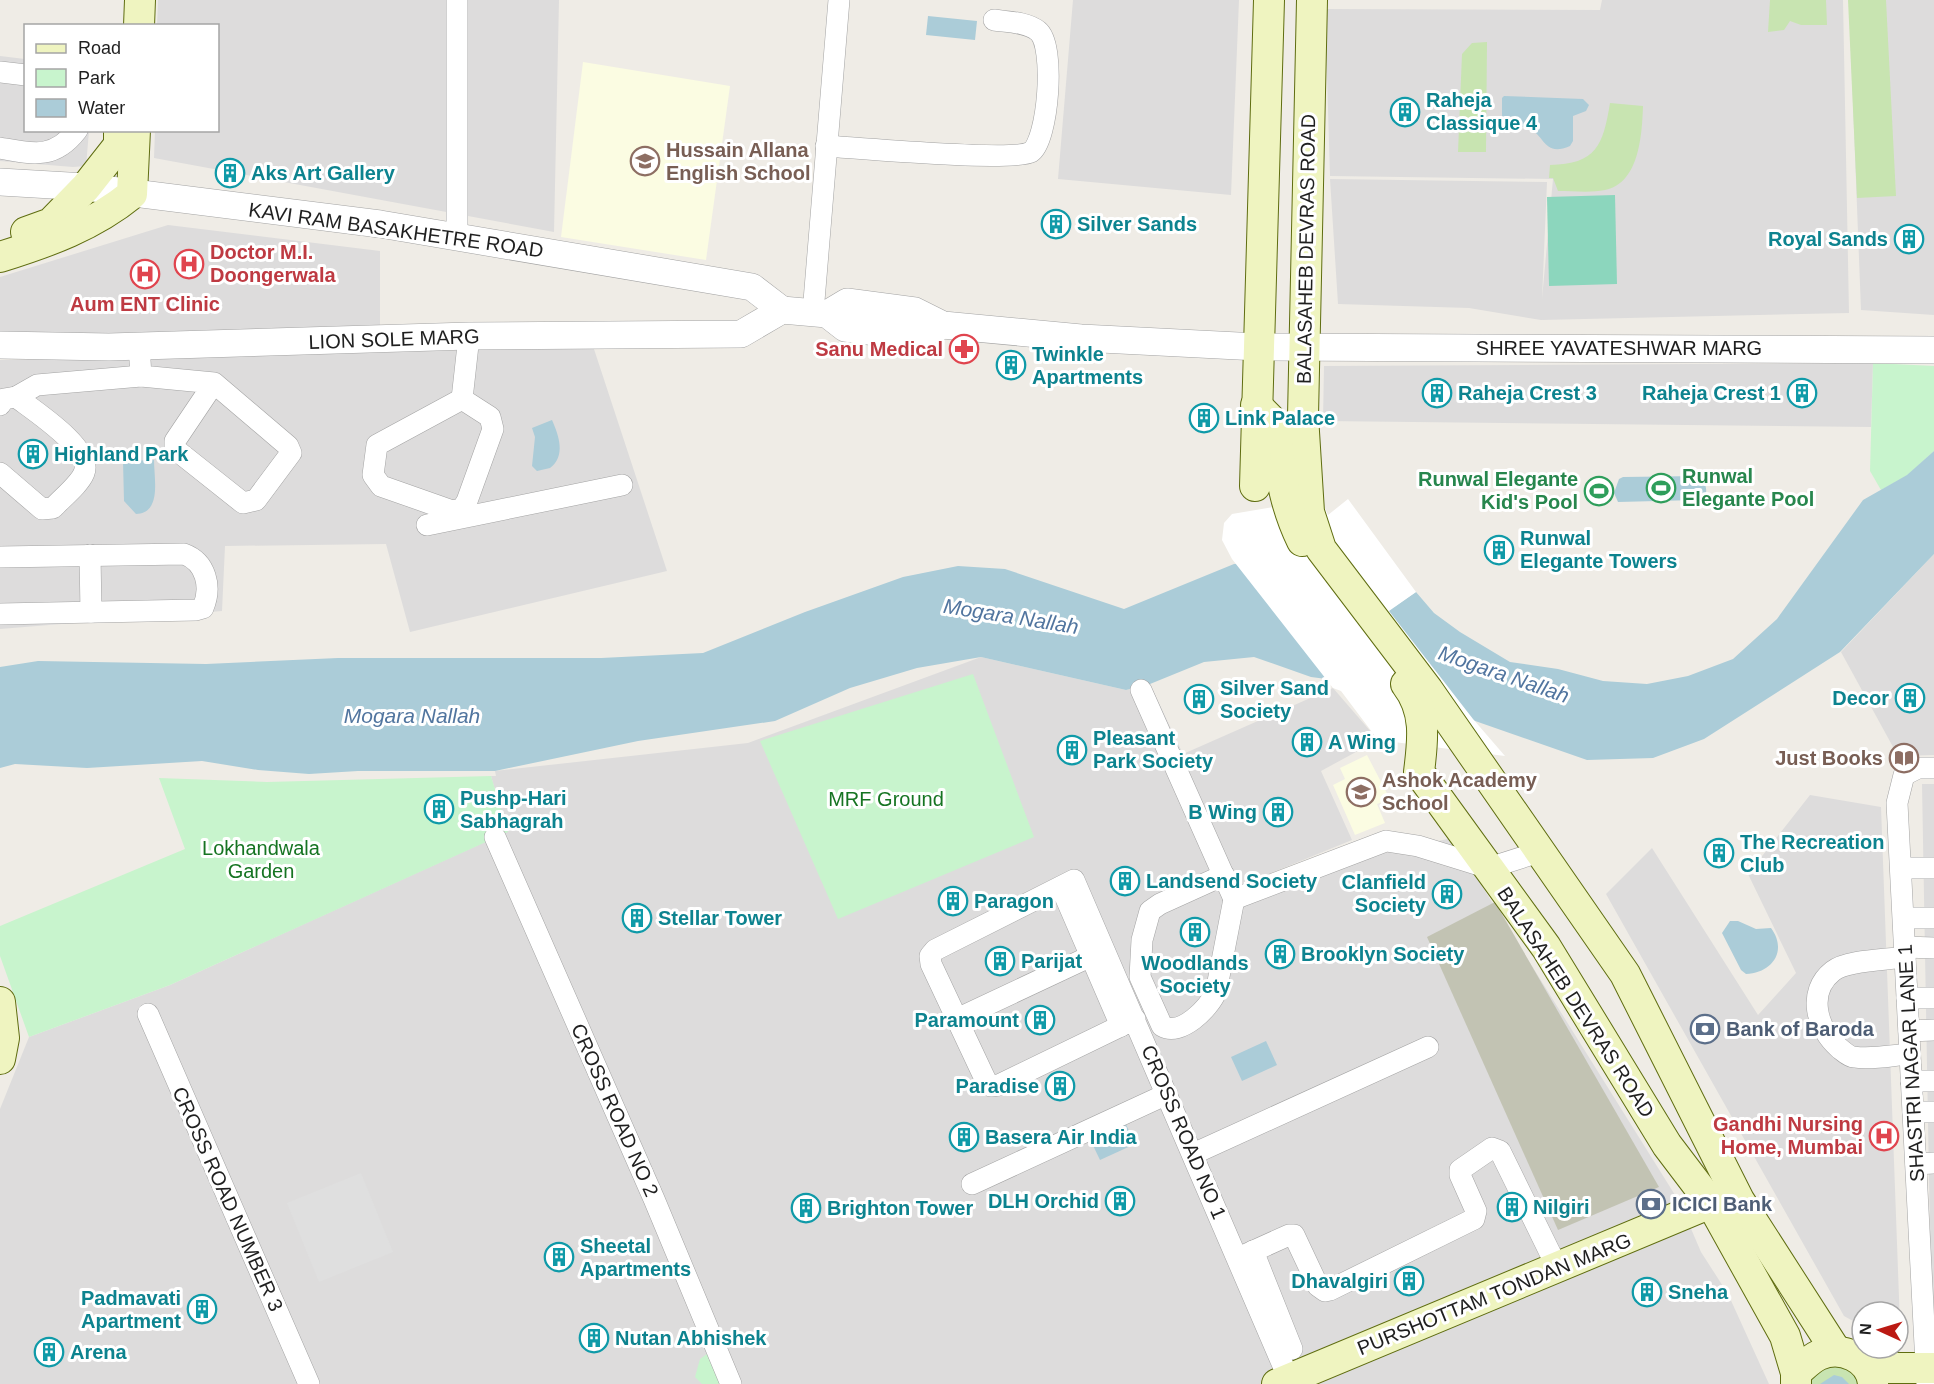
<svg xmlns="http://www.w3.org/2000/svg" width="1934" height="1384" viewBox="0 0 1934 1384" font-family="Helvetica,sans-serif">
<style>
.residential{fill:#dddcdc}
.education{fill:#fbfce2}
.construction{fill:#c2c3b3}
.grass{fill:#c8e4b1}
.park{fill:#c8f4cd}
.pitch{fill:#8cd6bd}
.parking{fill:#dfdfdf}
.water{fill:#abccd8}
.pier{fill:#fff}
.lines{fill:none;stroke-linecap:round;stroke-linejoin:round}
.minor-casing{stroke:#a3a3a3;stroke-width:22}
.tertiary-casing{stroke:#a3a3a3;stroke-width:28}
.secondary-casing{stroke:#5f6d10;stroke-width:32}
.minor{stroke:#fff;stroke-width:21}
.tertiary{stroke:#fff;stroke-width:27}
.secondary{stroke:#eff4c0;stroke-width:30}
.labels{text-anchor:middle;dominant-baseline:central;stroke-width:6;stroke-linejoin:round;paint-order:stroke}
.culture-label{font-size:20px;font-weight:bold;fill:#0d838f;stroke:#fff;text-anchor:start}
.education-label{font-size:20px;font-weight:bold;fill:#785e54;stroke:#fff;text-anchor:start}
.street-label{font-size:20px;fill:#1f1f1f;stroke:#fff}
.health-label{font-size:20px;font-weight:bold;fill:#be3a42;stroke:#fff;text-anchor:end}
.leisure-label{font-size:20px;font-weight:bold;fill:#27864d;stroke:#fff;text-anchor:start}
.park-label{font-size:20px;fill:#167422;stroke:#fff}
.service-label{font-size:20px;font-weight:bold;fill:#4e5e75;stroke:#fff;text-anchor:start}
.water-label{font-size:21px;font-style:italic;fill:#51759f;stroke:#fff}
</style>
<rect width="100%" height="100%" fill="#efece6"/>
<g class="residential">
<polygon points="158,0 559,0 554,232 154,158 155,131 218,130 218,26 157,25"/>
<polygon points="1073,0 1239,0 1231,195 1058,179"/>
<polygon points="1602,0 1843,0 1849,313 1541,320 1469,308 1338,304 1330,179 1547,182 1542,299 1553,179 1330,176 1325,9 1600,10"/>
<polygon points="1849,0 1934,0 1934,315 1861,310"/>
<polygon points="0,56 25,59 26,130 89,131 86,166 73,167 0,161"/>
<polygon points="168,225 380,251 380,328 0,336 0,277"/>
<polygon points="592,343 667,571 410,632 386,544 225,546 222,611 0,629 0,360 468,350"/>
<polygon points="1873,363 1871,427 1323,421 1324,366"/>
<polygon points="1934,554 1934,755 1898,756 1841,652"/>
<polygon points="981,657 1126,690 1150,684 1183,754 1333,688 1378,740 1321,771 1352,840 1244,884 1452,838 1680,1203 1701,1252 1728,1294 1769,1384 0,1384 0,1109 29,1037 170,985 507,832 491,776 496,776 495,771 748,743"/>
<polygon points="1922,784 1934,784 1934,1347 1932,1347"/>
<polygon points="1810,795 1881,807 1900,1325 1898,1325 1898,1312 1862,1312 1862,1326 1844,1316 1606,894 1652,848 1758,1015 1796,973 1748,874"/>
</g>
<g class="education">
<polygon points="583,62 730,86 706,260 561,237"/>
<polygon points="1367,755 1390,799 1377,804 1385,823 1355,835 1333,785 1345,779 1340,768"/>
</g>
<polygon class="construction" points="1495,902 1659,1187 1558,1230 1427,937"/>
<g class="grass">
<polygon points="1770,0 1826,0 1827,25 1801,25 1790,21 1784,30 1768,32"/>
<polygon points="1848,0 1886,0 1896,196 1857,198"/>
<polygon points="1487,42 1486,152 1458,152 1462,54 1472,43"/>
<path d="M1610,103L1643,106C1642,133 1640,183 1605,190C1591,193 1573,191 1558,191L1553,178H1549L1550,165C1596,164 1603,146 1610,103Z"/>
<polygon points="1848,1365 1862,1384 1807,1384 1821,1366"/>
</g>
<g class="park">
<polygon points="1873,363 1934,366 1934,451 1908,475 1881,490 1870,471"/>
<polygon points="973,674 1034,837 838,919 760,741"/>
<polygon points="491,776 508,832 170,985 29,1037 0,956 0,926 185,849 159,778 267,782"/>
<polygon points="707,1354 720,1384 702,1384 695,1377 700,1359"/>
</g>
<polygon class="pitch" points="1615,195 1617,284 1549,286 1547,197"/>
<polygon class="parking" points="361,1173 393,1252 319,1282 287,1203"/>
<g class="water">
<polygon points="928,16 977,21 975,40 926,35"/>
<path d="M1504,96L1583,99L1589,105L1586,111L1573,116V141L1570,146C1544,157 1545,136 1530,129C1523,125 1510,128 1502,126V98Z"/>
<path d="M552,420C559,436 566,456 550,468L537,471L532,466L535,437L532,428Z"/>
<polygon points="1934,451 1934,554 1840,652 1704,739 1653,758 1587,760 1372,685 1311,677 1254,657 1204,662 1150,684 1126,690 981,657 917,668 850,688 775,721 638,741 495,771 358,771 309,774 258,770 202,761 87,768 15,764 0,768 0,667 38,661 206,664 338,658 601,658 703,653 805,612 903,577 958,566 1005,569 1124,609 1234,564 1265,563 1394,607 1416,592 1434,613 1460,632 1510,662 1558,669 1603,681 1647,684 1688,676 1733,659 1777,619 1863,500 1907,475"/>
<path d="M154,460C154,478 162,513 136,514L124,501L123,461Z"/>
<path d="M1699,476C1705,481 1708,489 1705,497L1696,500L1618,502L1614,493L1619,479L1623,477Z"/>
<polygon points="1598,478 1606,479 1610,483 1608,496 1604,501 1588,502 1587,494 1594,479"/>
<path d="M1730,921H1738L1756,929L1771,928C1788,951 1772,973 1746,974L1741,970L1722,933Z"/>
<polygon points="1266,1041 1277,1065 1242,1081 1231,1057"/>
<polygon points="1124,1120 1135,1144 1100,1160 1089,1137"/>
<polygon points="1834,1375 1842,1377 1849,1384 1820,1384"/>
</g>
<polygon class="pier" points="1321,499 1328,515 1348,499 1416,592 1389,611 1473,719 1505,756 1378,740 1341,691 1333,688 1232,559 1222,540 1224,523 1232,514"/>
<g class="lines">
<g class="minor-casing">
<g id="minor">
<polyline points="0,72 26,75"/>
<path d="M826,146C858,148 1012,162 1031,152C1048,141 1056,45 1038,31C1027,22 1008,22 994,20"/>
<path d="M0,148C32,154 54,160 77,130"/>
<polyline points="457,236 457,0"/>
<polyline points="813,313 839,0"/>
<polyline points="139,345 141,376 214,383 288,446 291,453 256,500 243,503 175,449 175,441 214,383"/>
<polygon points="462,399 490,417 493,429 467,501 462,509 452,511 381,486 373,475 377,445"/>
<polyline points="462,399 469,336"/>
<polyline points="0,405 4,399 16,397 37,385 141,376"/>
<path d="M0,473L42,509L53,508C62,498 79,485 84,473C94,449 33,410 16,397"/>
<polyline points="427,525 622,485"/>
<polyline points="90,555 91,612"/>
<path d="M0,557L184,554C206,562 212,587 203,608L196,610L0,614"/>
<polyline points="1141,690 1234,899 1386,841 1418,846 1489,868 1539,852"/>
<polyline points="495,837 654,1199 731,1384"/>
<polyline points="1901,868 1934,868"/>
<path d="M1224,875L1160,904L1150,911L1142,940L1140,977L1162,1026C1181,1037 1209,1008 1216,992L1234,899"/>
<polyline points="1061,887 1121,1026"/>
<polyline points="1904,918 1934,918"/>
<polyline points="1905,947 1934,948"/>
<path d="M1905,957C1886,960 1847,960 1833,971C1806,992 1817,1029 1839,1048C1843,1051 1849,1057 1854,1057C1872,1060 1893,1055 1910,1054"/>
<polyline points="1907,998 1934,998"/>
<polyline points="148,1014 309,1384"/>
<polyline points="957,1019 1091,956"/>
<polyline points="1135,1019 999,1085 991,1086 986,1081 931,964 930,956 935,950 1074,880 1291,1384"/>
<polyline points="1909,1031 1934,1030"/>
<polyline points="1911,1081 1934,1081"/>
<polyline points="1913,1112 1934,1112"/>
<polyline points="1193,1154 1428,1047"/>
<polyline points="1916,1164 1934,1163"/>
<polyline points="972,1184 1167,1094"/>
<polyline points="1253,1251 1292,1349"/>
<polyline points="1238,1258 1289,1235 1294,1235 1318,1286 1325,1291 1330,1290 1474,1219 1476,1211 1460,1175 1460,1170 1492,1148 1500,1151 1557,1267"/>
<polyline points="1927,1384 1897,803 1904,775 1918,768 1934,768"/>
</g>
</g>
<g class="tertiary-casing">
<g id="tertiary">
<polyline points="0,182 86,187 380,224 752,287 782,310"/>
<polyline points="782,310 827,314 845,328 915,337 943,325"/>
<polyline points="827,314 847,302 915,311 943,325 1081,338 1258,347 1934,350"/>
<polyline points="0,345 109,347 469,336 741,334 782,310"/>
</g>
</g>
<g class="secondary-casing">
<g id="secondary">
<polyline points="1312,0 1303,416 1309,512 1321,549 1428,690 1625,974 1739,1200 1836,1351"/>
<polyline points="139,26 140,0"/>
<polyline points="26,232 51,223 86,187 119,145 119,130"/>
<path d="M0,257C48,242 93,226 132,194L135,130"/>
<path d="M1256,405L1277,426C1278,467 1284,504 1302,541"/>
<polyline points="1255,486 1269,0"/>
<path d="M1406,684C1427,711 1423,740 1419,772L1546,947L1667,1145L1711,1203L1785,1336L1796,1373V1384"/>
<polyline points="0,1002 4,1038 0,1059"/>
<polyline points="1868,1368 1934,1368"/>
<path d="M1796,1373C1803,1367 1810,1359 1819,1355C1841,1345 1871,1358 1873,1384"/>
<polyline points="1277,1384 1711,1203 1730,1201"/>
</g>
</g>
<use href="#minor" class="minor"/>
<use href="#tertiary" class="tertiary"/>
<use href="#secondary" class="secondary"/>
</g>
<defs>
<g id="building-ring" transform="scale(1.5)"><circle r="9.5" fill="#fff" stroke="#0f9aa8" stroke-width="1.5"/><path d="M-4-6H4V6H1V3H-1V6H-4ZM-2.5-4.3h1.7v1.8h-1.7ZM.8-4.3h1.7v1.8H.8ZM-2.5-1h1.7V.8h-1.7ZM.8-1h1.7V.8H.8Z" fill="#0f9aa8"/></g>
<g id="school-ring" transform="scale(1.5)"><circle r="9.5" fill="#fff" stroke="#8d6e63" stroke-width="1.5"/><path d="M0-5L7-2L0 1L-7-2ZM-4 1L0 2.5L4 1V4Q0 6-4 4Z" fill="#8d6e63"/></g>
<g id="hospital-ring" transform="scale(1.5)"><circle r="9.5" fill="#fff" stroke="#e0444e" stroke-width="1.5"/><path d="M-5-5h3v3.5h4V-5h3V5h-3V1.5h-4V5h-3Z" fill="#e0444e"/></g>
<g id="pharmacy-ring" transform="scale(1.5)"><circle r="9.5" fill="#fff" stroke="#e0444e" stroke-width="1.5"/><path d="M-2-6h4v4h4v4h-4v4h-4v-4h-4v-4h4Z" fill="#e0444e"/></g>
<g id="stadium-ring" transform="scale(1.5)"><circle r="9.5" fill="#fff" stroke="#2e9e5b" stroke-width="1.5"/><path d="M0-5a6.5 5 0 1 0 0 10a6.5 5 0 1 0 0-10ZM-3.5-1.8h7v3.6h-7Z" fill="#2e9e5b"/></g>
<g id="library-ring" transform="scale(1.5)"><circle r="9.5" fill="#fff" stroke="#8d6e63" stroke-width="1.5"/><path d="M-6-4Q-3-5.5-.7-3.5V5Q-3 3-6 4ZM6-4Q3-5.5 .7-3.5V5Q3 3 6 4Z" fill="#8d6e63"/></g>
<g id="bank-ring" transform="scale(1.5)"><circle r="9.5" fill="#fff" stroke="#5c6f8a" stroke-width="1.5"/><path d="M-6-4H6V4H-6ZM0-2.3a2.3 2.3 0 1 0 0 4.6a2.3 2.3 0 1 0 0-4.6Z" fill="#5c6f8a"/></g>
</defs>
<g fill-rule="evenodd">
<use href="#building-ring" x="1405" y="112"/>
<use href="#school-ring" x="645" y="161"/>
<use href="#building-ring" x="230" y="173"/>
<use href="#building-ring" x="1056" y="224"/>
<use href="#building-ring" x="1909" y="239"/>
<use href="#hospital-ring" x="189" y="264"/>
<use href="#hospital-ring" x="145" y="274"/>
<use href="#pharmacy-ring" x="964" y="349"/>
<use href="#building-ring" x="1011" y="365"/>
<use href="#building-ring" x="1437" y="393"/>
<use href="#building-ring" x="1802" y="393"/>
<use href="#building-ring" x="1204" y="418"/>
<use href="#building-ring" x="33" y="454"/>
<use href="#stadium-ring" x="1661" y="488"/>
<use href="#stadium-ring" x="1599" y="491"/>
<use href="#building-ring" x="1499" y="550"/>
<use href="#building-ring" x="1910" y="698"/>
<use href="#building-ring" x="1199" y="699"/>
<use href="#building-ring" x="1307" y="742"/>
<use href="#building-ring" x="1072" y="750"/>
<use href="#library-ring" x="1904" y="758"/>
<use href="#school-ring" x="1361" y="792"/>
<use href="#building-ring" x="439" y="809"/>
<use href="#building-ring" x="1278" y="812"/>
<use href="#building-ring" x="1719" y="853"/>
<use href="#building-ring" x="1125" y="881"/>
<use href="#building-ring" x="1447" y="894"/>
<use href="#building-ring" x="953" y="901"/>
<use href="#building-ring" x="637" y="918"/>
<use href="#building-ring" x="1195" y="932"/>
<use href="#building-ring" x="1280" y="954"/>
<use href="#building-ring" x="1000" y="961"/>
<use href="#building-ring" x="1040" y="1020"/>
<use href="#bank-ring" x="1705" y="1029"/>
<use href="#building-ring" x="1060" y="1086"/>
<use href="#hospital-ring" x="1884" y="1136"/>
<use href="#building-ring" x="964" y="1137"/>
<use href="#building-ring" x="1120" y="1201"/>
<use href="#bank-ring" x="1651" y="1204"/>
<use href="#building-ring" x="1512" y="1207"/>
<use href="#building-ring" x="806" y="1208"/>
<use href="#building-ring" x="559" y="1257"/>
<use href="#building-ring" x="1409" y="1281"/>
<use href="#building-ring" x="1647" y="1292"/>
<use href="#building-ring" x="202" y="1309"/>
<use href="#building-ring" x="594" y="1338"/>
<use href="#building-ring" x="49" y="1352"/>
</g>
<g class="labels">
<g class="culture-label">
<text x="1426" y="100">Raheja<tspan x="1426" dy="23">Classique 4</tspan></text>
<text x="251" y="173">Aks Art Gallery</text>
<text x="1077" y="224">Silver Sands</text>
<text x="1888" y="239" text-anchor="end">Royal Sands</text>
<text x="1032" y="354">Twinkle<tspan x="1032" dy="23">Apartments</tspan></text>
<text x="1458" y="393">Raheja Crest 3</text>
<text x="1781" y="393" text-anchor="end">Raheja Crest 1</text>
<text x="1225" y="418">Link Palace</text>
<text x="54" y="454">Highland Park</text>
<text x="1520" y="538">Runwal<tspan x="1520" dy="23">Elegante Towers</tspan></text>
<text x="1220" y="688">Silver Sand<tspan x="1220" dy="23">Society</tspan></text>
<text x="1889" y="698" text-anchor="end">Decor</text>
<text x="1093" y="738">Pleasant<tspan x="1093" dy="23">Park Society</tspan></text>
<text x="1328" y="742">A Wing</text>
<text x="460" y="798">Pushp-Hari<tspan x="460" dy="23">Sabhagrah</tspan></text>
<text x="1257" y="812" text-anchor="end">B Wing</text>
<text x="1740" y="842">The Recreation<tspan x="1740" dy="23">Club</tspan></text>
<text x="1146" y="881">Landsend Society</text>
<text x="1426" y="882" text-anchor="end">Clanfield<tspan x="1426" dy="23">Society</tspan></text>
<text x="974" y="901">Paragon</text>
<text x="658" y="918">Stellar Tower</text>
<text x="1301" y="954">Brooklyn Society</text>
<text x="1021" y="961">Parijat</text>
<text x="1195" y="963" text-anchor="middle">Woodlands<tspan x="1195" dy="23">Society</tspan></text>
<text x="1019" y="1020" text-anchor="end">Paramount</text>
<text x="1039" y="1086" text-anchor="end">Paradise</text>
<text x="985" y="1137">Basera Air India</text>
<text x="1099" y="1201" text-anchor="end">DLH Orchid</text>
<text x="1533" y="1207">Nilgiri</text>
<text x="827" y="1208">Brighton Tower</text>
<text x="580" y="1246">Sheetal<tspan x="580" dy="23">Apartments</tspan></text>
<text x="1388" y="1281" text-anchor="end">Dhavalgiri</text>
<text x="1668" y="1292">Sneha</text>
<text x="181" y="1298" text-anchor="end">Padmavati<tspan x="181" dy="23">Apartment</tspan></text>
<text x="615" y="1338">Nutan Abhishek</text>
<text x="70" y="1352">Arena</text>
</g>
<g class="education-label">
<text x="666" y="150">Hussain Allana<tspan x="666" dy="23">English School</tspan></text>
<text x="1883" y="758" text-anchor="end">Just Books</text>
<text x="1382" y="780">Ashok Academy<tspan x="1382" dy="23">School</tspan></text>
</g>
<g class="street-label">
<text transform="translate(396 230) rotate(8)">KAVI RAM BASAKHETRE ROAD</text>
<text transform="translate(1306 249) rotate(-89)">BALASAHEB DEVRAS ROAD</text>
<text transform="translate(394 339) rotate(-2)">LION SOLE MARG</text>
<text x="1619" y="348">SHREE YAVATESHWAR MARG</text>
<text transform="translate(1576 1002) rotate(57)">BALASAHEB DEVRAS ROAD</text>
<text transform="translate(1911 1063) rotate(-93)">SHASTRI NAGAR LANE 1</text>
<text transform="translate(615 1110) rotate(66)">CROSS ROAD NO 2</text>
<text transform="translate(1184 1132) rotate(67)">CROSS ROAD NO 1</text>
<text transform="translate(228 1199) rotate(66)">CROSS ROAD NUMBER 3</text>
<text transform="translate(1494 1294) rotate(-22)">PURSHOTTAM TONDAN MARG</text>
</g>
<g class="health-label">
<text x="210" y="252" text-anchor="start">Doctor M.I.<tspan x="210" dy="23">Doongerwala</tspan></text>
<text x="145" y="304" text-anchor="middle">Aum ENT Clinic</text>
<text x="943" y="349">Sanu Medical</text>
<text x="1863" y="1124">Gandhi Nursing<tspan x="1863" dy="23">Home, Mumbai</tspan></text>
</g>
<g class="leisure-label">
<text x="1682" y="476">Runwal<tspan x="1682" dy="23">Elegante Pool</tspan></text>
<text x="1578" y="479" text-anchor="end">Runwal Elegante<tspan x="1578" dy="23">Kid's Pool</tspan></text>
</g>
<g class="park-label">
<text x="886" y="799">MRF Ground</text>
<text x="261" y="848">Lokhandwala<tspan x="261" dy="23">Garden</tspan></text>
</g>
<g class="service-label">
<text x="1726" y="1029">Bank of Baroda</text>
<text x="1672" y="1204">ICICI Bank</text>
</g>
<g class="water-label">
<text transform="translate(1011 616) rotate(9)">Mogara Nallah</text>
<text transform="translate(1504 674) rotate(19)">Mogara Nallah</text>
<text x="412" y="715">Mogara Nallah</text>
</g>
</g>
<rect x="24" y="24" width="195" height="108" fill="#ffffff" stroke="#a5a5a5" stroke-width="1.5"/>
<rect x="36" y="44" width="30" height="9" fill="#eff4c0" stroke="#a5a5a5" stroke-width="1.5"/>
<text x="78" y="54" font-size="18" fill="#1f1f1f">Road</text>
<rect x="36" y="69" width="30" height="18" fill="#c8f4cd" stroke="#a5a5a5" stroke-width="1.5"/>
<text x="78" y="84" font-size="18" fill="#1f1f1f">Park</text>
<rect x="36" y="99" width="30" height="18" fill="#abccd8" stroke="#a5a5a5" stroke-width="1.5"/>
<text x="78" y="114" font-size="18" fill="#1f1f1f">Water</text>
<g transform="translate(1880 1330) rotate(274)"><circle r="28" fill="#ffffff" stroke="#a5a5a5" stroke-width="1.5"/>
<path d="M0-4.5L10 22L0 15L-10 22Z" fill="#bb1a13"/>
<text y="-9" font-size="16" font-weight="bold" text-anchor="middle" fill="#1f1f1f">N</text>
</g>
</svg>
